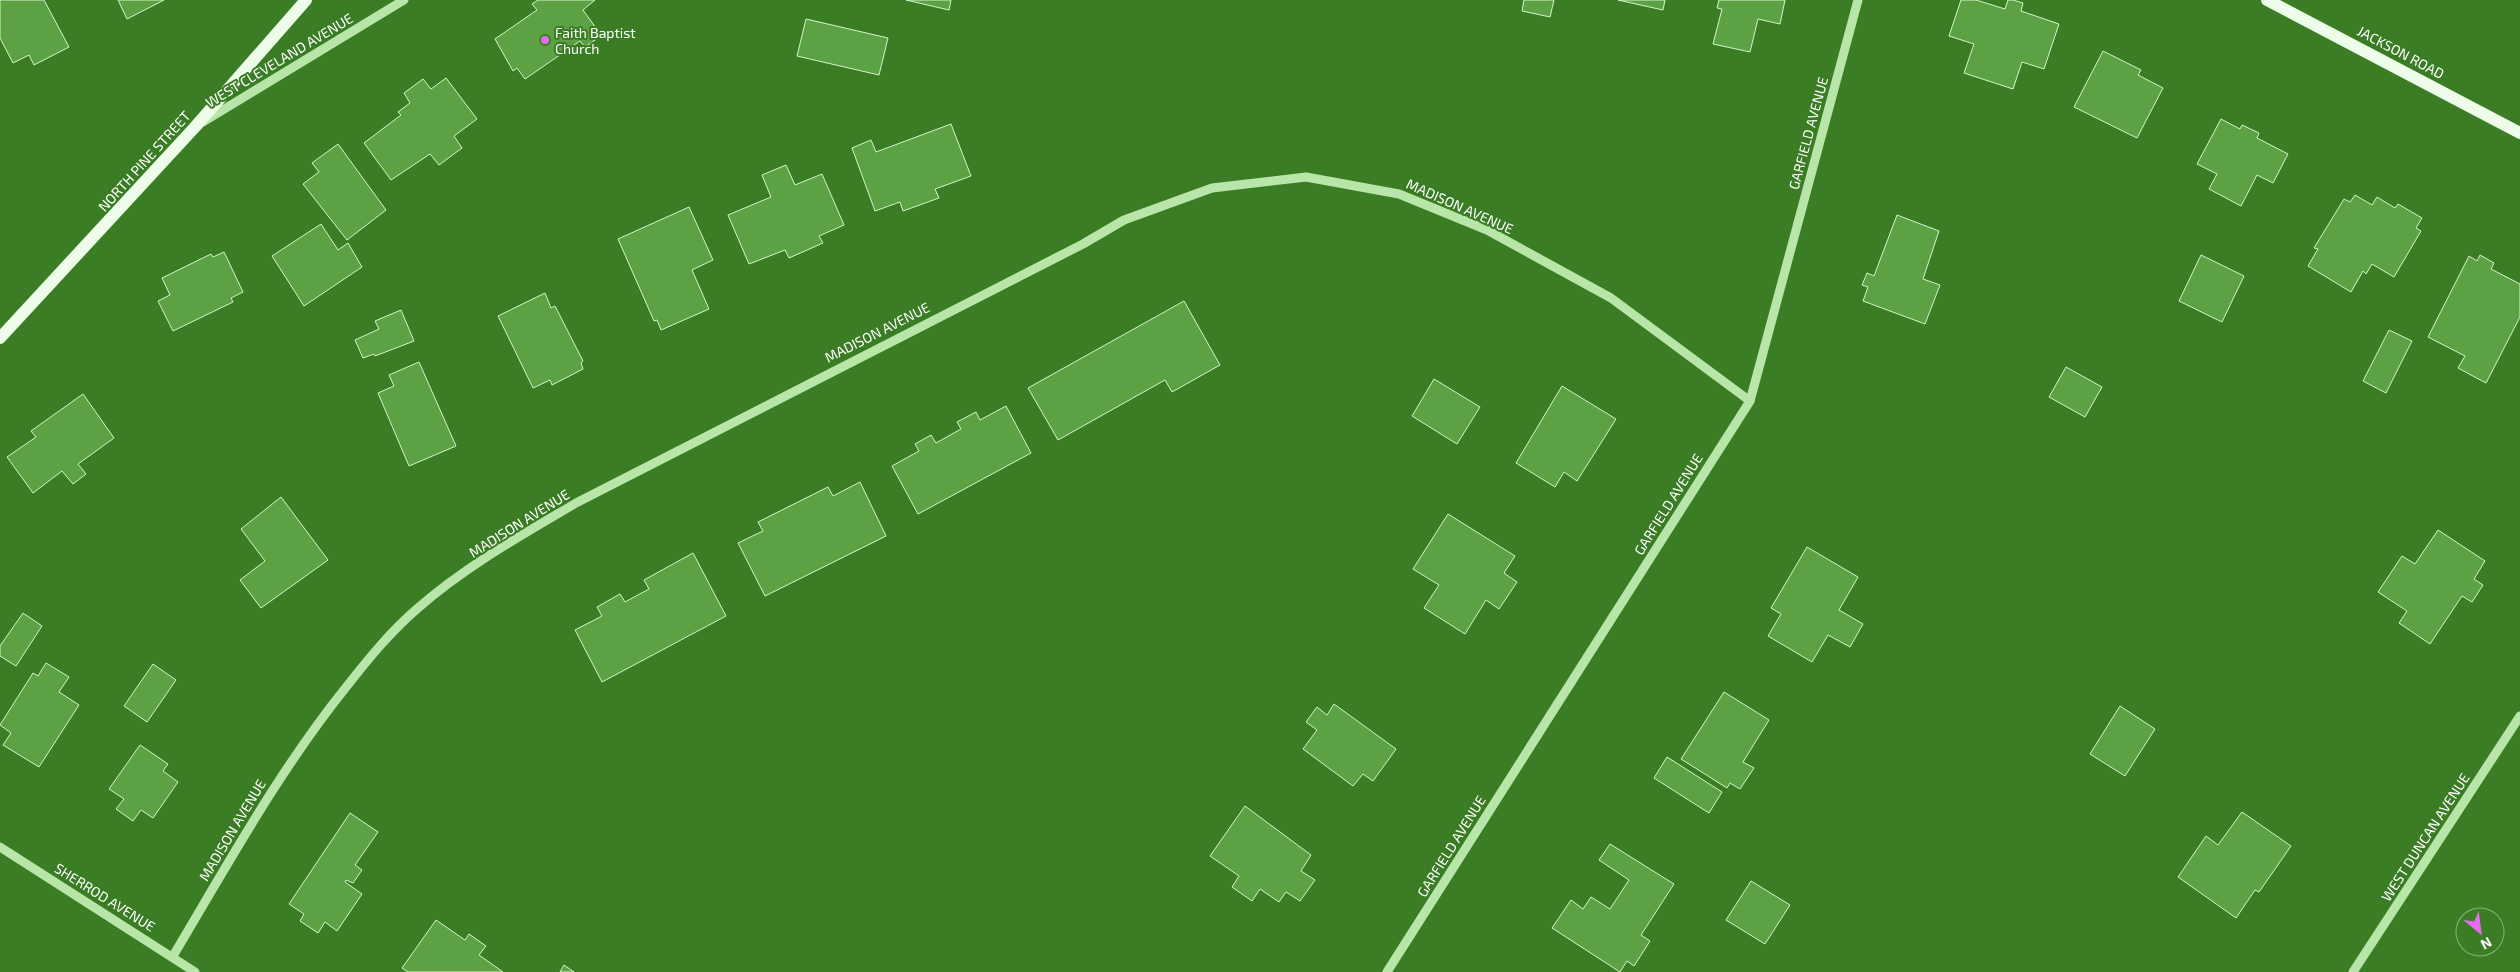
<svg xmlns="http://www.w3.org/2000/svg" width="2520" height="972" viewBox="0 0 2520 972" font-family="'Exo 2',sans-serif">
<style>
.building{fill:#5ca144;stroke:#d6f4cb}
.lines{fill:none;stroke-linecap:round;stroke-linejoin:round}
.minor{stroke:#b8e5a8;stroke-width:9}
.major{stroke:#edfde9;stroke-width:12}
.poi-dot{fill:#e36cef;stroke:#3a7d24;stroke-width:2}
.labels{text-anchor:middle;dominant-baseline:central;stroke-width:4;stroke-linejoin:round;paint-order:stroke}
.poi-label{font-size:14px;fill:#fff;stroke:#3a7d24;text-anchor:start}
.street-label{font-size:14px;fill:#fff;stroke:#3a7d24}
</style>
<rect width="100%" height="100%" fill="#3a7d24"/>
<g class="building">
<polygon points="0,0 44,0 69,47 34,65 29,55 13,63 0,38"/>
<polygon points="118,0 164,0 127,19"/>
<polygon points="538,0 595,0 583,10 596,28 592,30 598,38 585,47 580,41 525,79 517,68 513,71 495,39 537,10 532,4"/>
<polygon points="906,0 951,0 949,10"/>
<polygon points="1524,0 1554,0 1550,17 1522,11"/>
<polygon points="1618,0 1665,0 1663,10"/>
<polygon points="1719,0 1785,0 1780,24 1758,19 1750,52 1713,44 1722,9 1717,8"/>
<polygon points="1961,0 1976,0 2005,9 2008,0 2013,0 2023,3 2021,11 2059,24 2044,69 2022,62 2013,89 1964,73 1974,44 1949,36"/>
<polygon points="806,19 888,38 879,75 797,56"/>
<polygon points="2103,51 2141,70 2138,75 2163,88 2137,138 2074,107"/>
<polygon points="446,78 477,119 454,136 462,148 439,165 430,154 391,180 364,143 401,115 398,112 410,103 404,93 423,79 431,89"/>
<polygon points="2221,119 2240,129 2242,125 2259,133 2257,138 2288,154 2273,183 2257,175 2241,206 2209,189 2217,174 2197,164"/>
<polygon points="951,124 971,176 935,189 939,198 903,211 900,202 875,211 852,148 871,140 876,152"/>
<polygon points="338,144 386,210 347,240 303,184 319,172 312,163"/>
<polygon points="786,165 795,185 822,174 844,225 819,236 823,243 789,258 785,250 749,264 728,215 771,197 762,175"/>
<polygon points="2355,195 2372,205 2377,197 2395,208 2398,204 2422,218 2416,228 2421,231 2394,277 2372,264 2366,274 2363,271 2351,292 2308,266 2318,249 2314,248 2344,199 2350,202"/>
<polygon points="689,207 713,260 692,270 709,309 661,330 657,320 654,321 618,239"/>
<polygon points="1897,215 1939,231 1923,279 1940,285 1925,324 1863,301 1868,287 1862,285 1867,273 1874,276"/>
<polygon points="321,224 338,250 348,243 362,267 304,306 272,256"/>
<polygon points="224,252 243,292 231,298 233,302 173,331 158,301 170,295 162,278 211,254 213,257"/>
<polygon points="2201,255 2244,276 2222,322 2179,301"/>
<polygon points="2480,255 2494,263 2491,269 2520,284 2520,317 2486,383 2458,368 2465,356 2428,337 2469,256 2477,261"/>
<polygon points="545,293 551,308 555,306 583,361 581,363 583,369 552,385 550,380 533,388 498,316"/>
<polygon points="1184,301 1220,365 1172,392 1165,380 1058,440 1028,388"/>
<polygon points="401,310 414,341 375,356 374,354 363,358 355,340 379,329 375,321"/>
<polygon points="2389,330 2412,341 2386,393 2363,381"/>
<polygon points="419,362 456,446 409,466 378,393 394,386 389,375"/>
<polygon points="2066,367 2102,387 2085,417 2049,397"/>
<polygon points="1434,379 1480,407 1457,444 1412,416"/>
<polygon points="1562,386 1616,419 1577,481 1564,472 1555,487 1516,463"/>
<polygon points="83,394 114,438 78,464 86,474 73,484 62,471 33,493 7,457 36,437 31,431"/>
<polygon points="1006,406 1031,453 918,514 892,466 919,451 915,444 931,435 936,443 961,429 957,422 976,412 980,420"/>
<polygon points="860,482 886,536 765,596 738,543 763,531 758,522 828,487 833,496"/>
<polygon points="281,497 328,560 261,608 240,580 265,561 241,529"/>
<polygon points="1448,514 1515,556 1504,573 1517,582 1499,609 1486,600 1465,634 1424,608 1439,585 1413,569"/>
<polygon points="2438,530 2485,561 2474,579 2483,585 2472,602 2462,596 2430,644 2399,623 2407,611 2378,592 2402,556 2415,564"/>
<polygon points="1807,547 1858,577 1839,610 1863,624 1850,647 1828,635 1812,662 1768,636 1781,614 1771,608"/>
<polygon points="693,553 726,616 602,682 575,630 602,616 597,607 620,594 625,602 649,589 644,580"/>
<polygon points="23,613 42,626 16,666 0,656 0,646"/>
<polygon points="46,663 69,677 59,692 79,705 39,767 3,745 11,733 0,725 33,673 38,676"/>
<polygon points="153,664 176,680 147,722 124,706"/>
<polygon points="1724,692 1769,720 1743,762 1754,768 1740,789 1730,783 1727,788 1681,759"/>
<polygon points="1334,704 1396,749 1373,781 1363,774 1353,786 1303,749 1317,730 1306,722 1317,707 1327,715"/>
<polygon points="2120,706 2155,729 2125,776 2090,754"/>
<polygon points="140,745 168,764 163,771 178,782 153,818 141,810 133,821 116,809 124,799 109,789"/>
<polygon points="1667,757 1722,792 1709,813 1654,778"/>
<polygon points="1245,806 1311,855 1301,871 1315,880 1300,901 1286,892 1279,902 1260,889 1252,901 1232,887 1239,876 1210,856"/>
<polygon points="2242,812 2291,846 2259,892 2255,890 2236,918 2178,877 2206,836 2218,845"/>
<polygon points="350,813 378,832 355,865 362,870 353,883 346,880 345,882 362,894 337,931 325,922 318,933 300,921 304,914 289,904"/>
<polygon points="1610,844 1674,884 1641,935 1650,941 1634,966 1627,961 1620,972 1552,928 1571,900 1583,909 1591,897 1610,909 1629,880 1599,860"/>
<polygon points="1751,881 1790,905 1765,944 1726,920"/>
<polygon points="436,920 465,940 469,934 486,946 479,955 503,972 408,972 402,968"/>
<polygon points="564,965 574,972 560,972"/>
</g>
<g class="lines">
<g class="minor">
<polyline points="203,122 404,0"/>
<polyline points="0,847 195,972"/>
<path d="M173,956C228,864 280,769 347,686C369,658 391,631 418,608C466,566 522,535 576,503L1083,244L1124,220L1212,188L1306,177L1399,194L1487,230L1611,298L1750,401"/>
<polyline points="1387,972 1750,401 1858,0"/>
<polyline points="2353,972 2520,716"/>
</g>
<g class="major">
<polyline points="2267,0 2520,133"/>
<polyline points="0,338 195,127 306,0"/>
</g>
</g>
<circle class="poi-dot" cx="545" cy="40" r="5"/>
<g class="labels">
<g class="poi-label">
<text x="555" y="32">Faith Baptist<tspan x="555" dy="16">Church</tspan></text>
</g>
<g class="street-label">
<text transform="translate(2401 52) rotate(28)">JACKSON ROAD</text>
<text transform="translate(279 60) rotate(-31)">WEST CLEVELAND AVENUE</text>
<text transform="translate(1808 133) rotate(-75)">GARFIELD AVENUE</text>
<text transform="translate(144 161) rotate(-48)">NORTH PINE STREET</text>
<text transform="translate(1460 206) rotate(24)">MADISON AVENUE</text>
<text transform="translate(877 332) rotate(-27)">MADISON AVENUE</text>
<text transform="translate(1668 504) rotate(-58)">GARFIELD AVENUE</text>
<text transform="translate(519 523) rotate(-32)">MADISON AVENUE</text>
<text transform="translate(232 830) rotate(-59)">MADISON AVENUE</text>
<text transform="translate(2425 837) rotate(-57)">WEST DUNCAN AVENUE</text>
<text transform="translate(1451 846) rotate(-58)">GARFIELD AVENUE</text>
<text transform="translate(105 897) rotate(32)">SHERROD AVENUE</text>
</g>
</g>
<g transform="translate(2480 932) rotate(151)"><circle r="24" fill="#3a7d24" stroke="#89b17c"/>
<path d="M0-4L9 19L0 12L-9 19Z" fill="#e36cef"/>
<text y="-8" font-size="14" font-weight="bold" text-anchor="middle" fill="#ffffff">N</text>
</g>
</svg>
